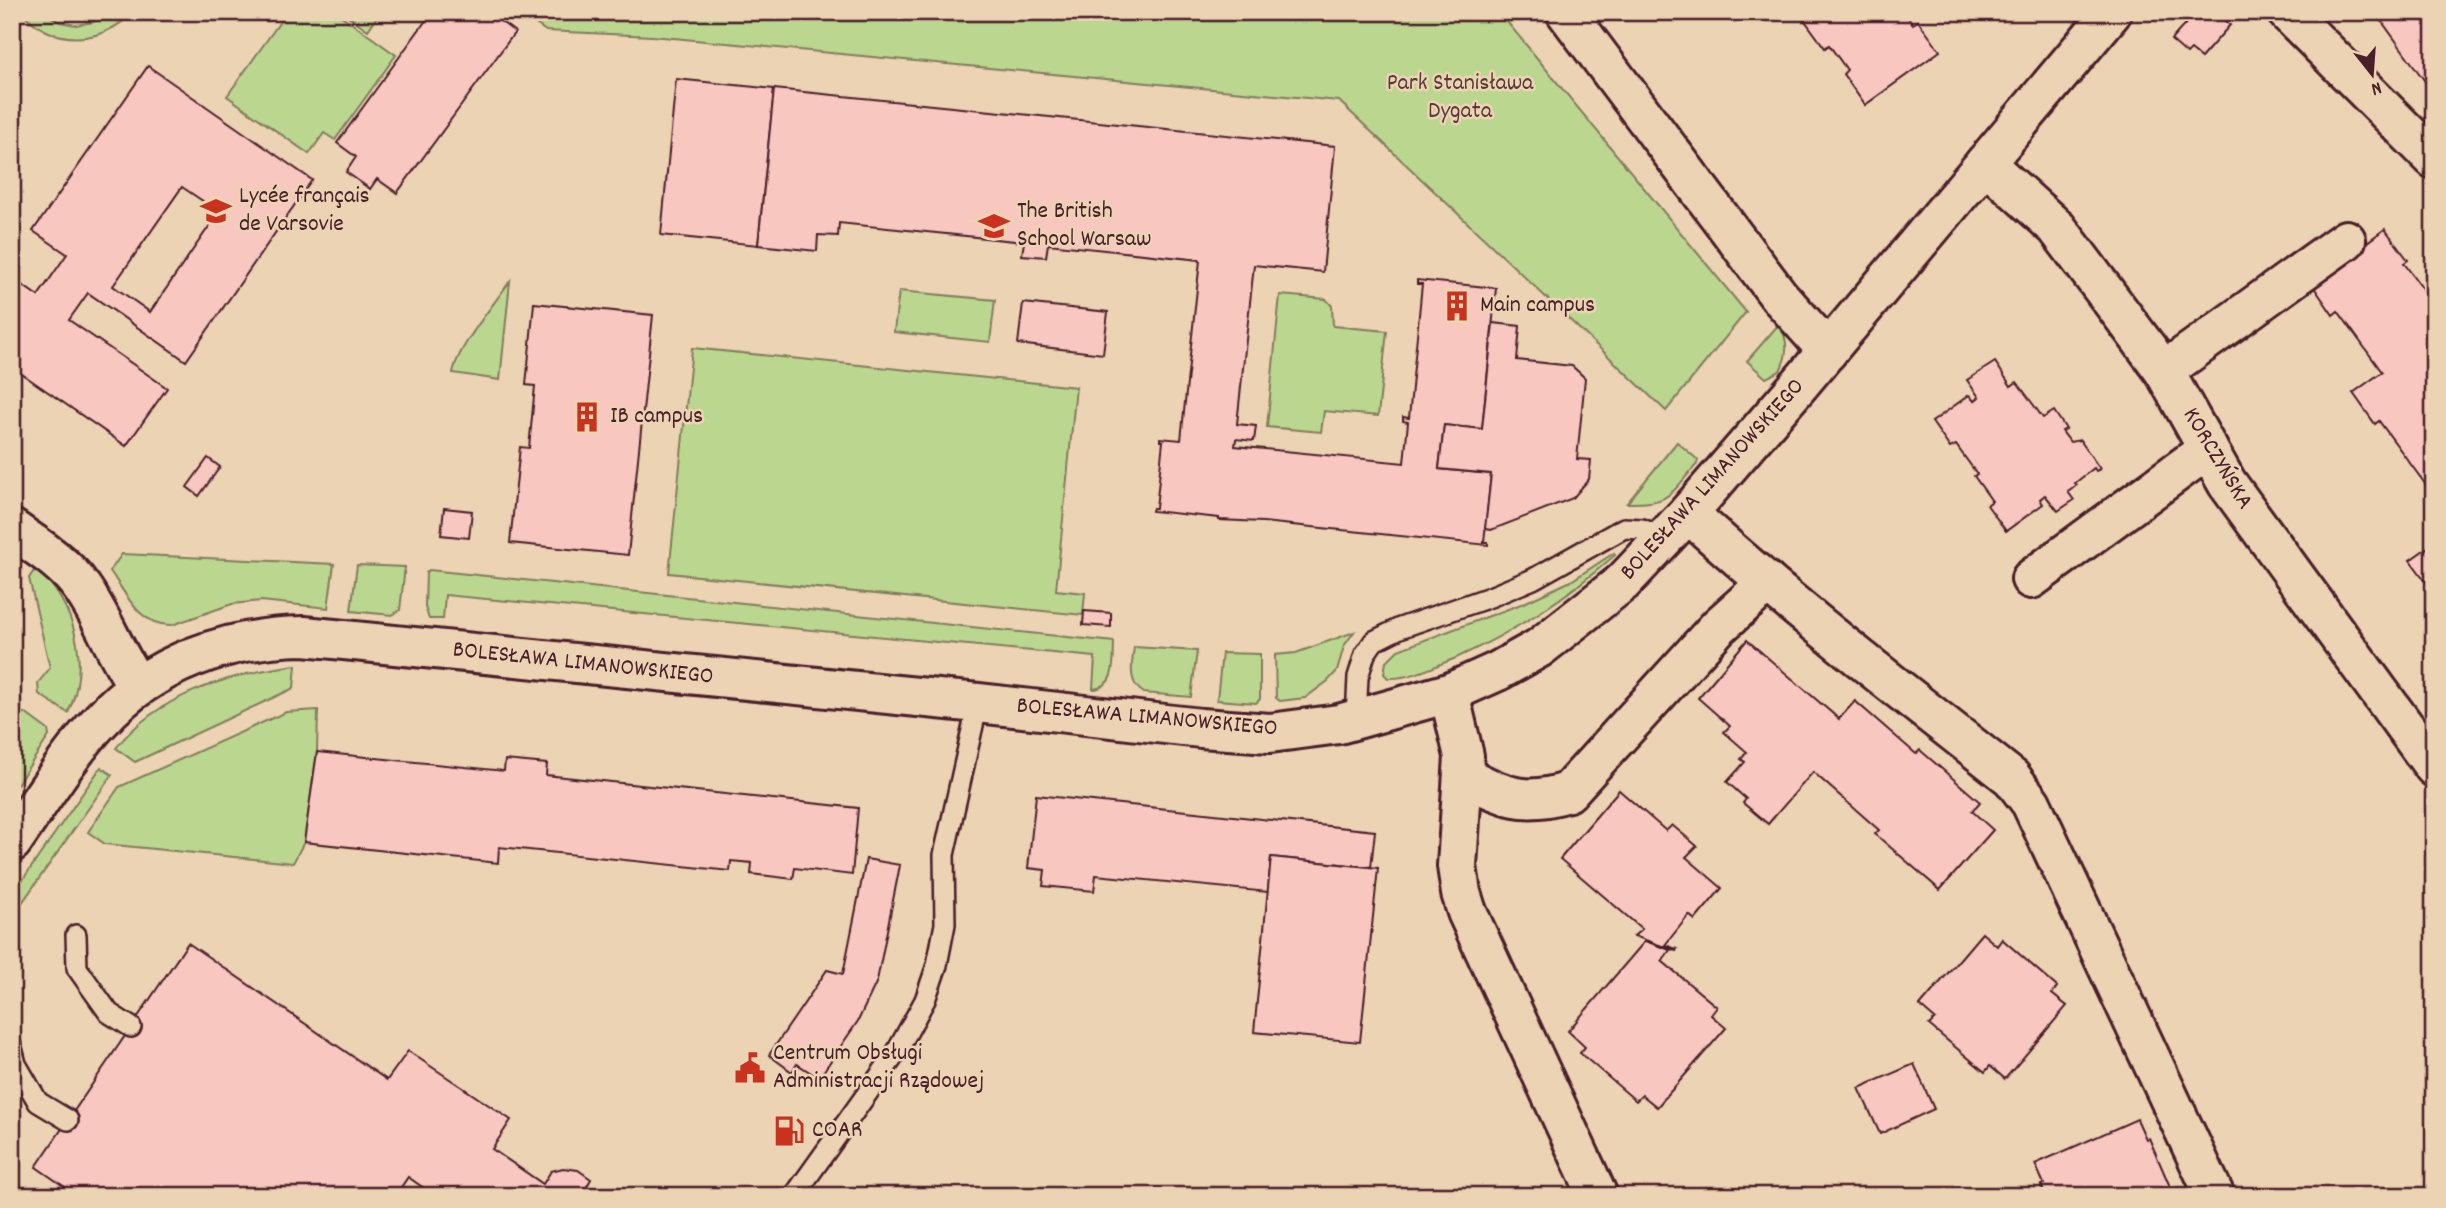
<svg xmlns="http://www.w3.org/2000/svg" width="2446" height="1208" viewBox="0 0 2446 1208" font-family="Dekko,sans-serif">
<style>
.green{fill:#bbd78f;stroke:#827b5d;stroke-width:2}
.building{fill:#f7c7c0;stroke:#4a1f2b;stroke-width:2;fill-rule:evenodd}
.lines{fill:none;stroke-linecap:round;stroke-linejoin:round}
.service-casing{stroke:#4a1f2b;stroke-width:24}
.minor-casing{stroke:#4a1f2b;stroke-width:44}
.service{stroke:#ebd3b3;stroke-width:19}
.minor{stroke:#ebd3b3;stroke-width:38}
.labels{text-anchor:middle;dominant-baseline:central;stroke-width:5;stroke-linejoin:round;paint-order:stroke}
.park-label{font-size:24px;fill:#5b3b3a;stroke:#ebd3b3}
.poi-label{font-size:24px;fill:#4a1f2b;stroke:#ebd3b3;text-anchor:start}
.street-label{font-size:24px;fill:#4a1f2b;stroke:#ebd3b3}
</style>
<rect width="100%" height="100%" fill="#ebd3b3"/>
<filter id="ink" filterUnits="userSpaceOnUse"><feTurbulence type="fractalNoise" baseFrequency=".0143" numOctaves="2"/><feDisplacementMap in="SourceGraphic" scale="14" xChannelSelector="R" yChannelSelector="G"/><feConvolveMatrix kernelMatrix="1 2 1 2 8 2 1 2 1" color-interpolation-filters="sRGB"/></filter>
<g filter="url(#ink)">
<g class="green">
<path d="M22,12H43L60,22L76,25L93,22L112,12H133C101,45 53,47 22,12Z"/>
<polygon points="287,12 336,12 396,55 335,140 324,133 309,154 227,96"/>
<polygon points="342,12 380,12 368,30"/>
<polygon points="519,12 1499,12 1746,312 1666,411 1339,101 652,36 546,31"/>
<path d="M510,281L500,380L453,373C457,348 494,304 510,281Z"/>
<polygon points="899,291 995,300 990,342 894,332"/>
<polygon points="1280,295 1326,299 1332,306 1333,326 1387,331 1378,416 1324,411 1321,432 1267,427"/>
<path d="M1779,324C1789,341 1788,354 1780,371L1766,378L1747,361Z"/>
<polygon points="692,348 1076,387 1056,590 1085,593 1083,615 669,573"/>
<path d="M1677,442L1698,460L1697,464C1669,495 1671,504 1627,503Z"/>
<path d="M1614,553L1615,555C1565,599 1517,630 1456,658C1435,666 1411,679 1388,678L1384,674L1386,662L1398,650L1524,603L1571,581Z"/>
<path d="M122,554L334,564L328,608L261,601L232,604L172,625C139,626 127,595 110,571Z"/>
<polygon points="357,565 405,567 400,610 392,615 351,611"/>
<path d="M36,568C75,604 91,663 68,713L39,694L38,683L50,668L29,578Z"/>
<path d="M429,570L1114,642C1113,659 1117,687 1093,689L1095,657L445,595L443,619H429L425,607L426,573Z"/>
<polygon points="1354,632 1344,646 1337,671 1328,681 1305,698 1280,701 1276,698 1275,655 1296,653"/>
<path d="M1134,647L1197,651L1191,697L1144,693C1127,683 1132,664 1134,647Z"/>
<polygon points="1222,653 1260,654 1260,699 1256,703 1217,700"/>
<path d="M296,665L294,688L135,762L116,748C158,694 231,674 296,665Z"/>
<polygon points="318,710 317,752 304,842 293,863 105,844 88,832 119,787 286,712"/>
<polygon points="17,713 25,713 48,730 49,736 12,792 12,720"/>
<polygon points="101,767 112,775 12,917 12,895"/>
</g>
<g class="building">
<polygon points="432,12 488,12 515,32 397,193 377,179 370,189 346,172 356,157 337,143"/>
<polygon points="1811,12 1904,12 1913,24 1918,21 1940,51 1865,105 1843,74 1847,70 1829,45 1825,48 1803,18"/>
<polygon points="2196,12 2214,12 2230,25 2201,58 2191,50 2187,54 2171,40"/>
<polygon points="2375,12 2434,12 2434,94 2414,66"/>
<path d="M148,66L312,180L186,361L88,293L69,320L167,388L126,446L12,367V278L38,296L67,254L33,231ZM182,187L219,212L150,312L113,286Z"/>
<polygon points="676,79 774,89 758,245 661,235"/>
<polygon points="774,89 1335,146 1323,272 1254,265 1237,424 1256,426 1254,441 1236,439 1235,446 1404,463 1408,422 1403,421 1403,417 1409,418 1422,284 1417,284 1417,280 1496,288 1482,429 1444,425 1439,469 1491,474 1484,542 1488,542 1488,545 1263,522 1219,520 1219,518 1152,511 1153,508 1156,508 1163,441 1160,441 1160,438 1181,440 1200,260 1048,244 1046,257 1022,255 1024,242 839,223 838,236 818,235 817,251 758,245"/>
<polygon points="2385,229 2408,260 2404,263 2427,295 2432,293 2434,295 2434,338 2425,344 2434,356 2434,496 2379,421 2375,424 2353,393 2382,372 2338,311 2333,315 2311,283"/>
<polygon points="534,303 653,315 628,555 510,543 520,447 529,448 535,386 526,385"/>
<polygon points="1023,303 1108,312 1103,354 1018,344"/>
<polygon points="1493,323 1520,326 1517,360 1572,366 1585,378 1577,459 1591,460 1589,479 1573,498 1491,530 1485,529 1491,474 1439,469 1444,425 1482,429"/>
<polygon points="1995,362 2011,386 2017,382 2043,418 2054,411 2066,429 2062,431 2070,442 2080,440 2100,469 2096,471 2094,468 2075,483 2077,485 2068,492 2074,500 2058,511 2045,495 2040,499 2043,504 2006,531 1987,505 1992,501 1974,476 1977,474 1956,445 1950,448 1932,422 1969,395 1974,401 1979,397 1967,380"/>
<polygon points="208,458 220,467 199,496 187,487"/>
<polygon points="444,508 472,511 469,538 441,535"/>
<polygon points="2434,543 2434,590 2433,591 2410,560"/>
<polygon points="1084,611 1111,613 1111,627 1083,625"/>
<polygon points="1747,640 1839,719 1855,701 1916,754 1920,750 1980,802 1972,811 1993,830 1940,890 1875,834 1879,830 1813,772 1768,824 1743,803 1746,799 1727,782 1745,762 1741,759 1747,752 1724,732 1730,726 1698,698"/>
<polygon points="317,752 504,771 505,760 547,764 546,775 858,808 852,875 795,868 793,879 751,874 752,863 731,861 730,871 499,847 498,863 304,842"/>
<polygon points="1619,790 1666,831 1672,825 1697,846 1686,857 1722,888 1695,920 1689,915 1665,945 1677,949 1676,951 1634,936 1642,929 1560,859"/>
<polygon points="1036,795 1375,831 1371,867 1271,857 1268,892 1096,875 1094,891 1043,886 1045,870 1028,868"/>
<polygon points="1271,857 1378,868 1360,1042 1254,1032"/>
<polygon points="866,859 900,865 877,981 858,1021 819,1078 797,1064 792,1072 769,1055 827,970 843,974"/>
<polygon points="1982,933 1997,946 2002,939 2057,987 2052,994 2067,1006 2005,1079 1990,1066 1985,1072 1929,1025 1935,1019 1920,1006"/>
<polygon points="1645,941 1670,950 1662,961 1717,1007 1711,1015 1726,1028 1657,1107 1642,1095 1636,1101 1580,1053 1585,1047 1568,1031"/>
<polygon points="188,943 387,1080 408,1051 511,1120 492,1149 543,1184 551,1171 563,1168 578,1170 591,1179 585,1190 593,1196 435,1196 408,1177 395,1196 78,1196 36,1167"/>
<polygon points="1914,1064 1934,1109 1880,1134 1859,1088"/>
<polygon points="2137,1119 2146,1139 2149,1138 2174,1196 2046,1196 2041,1185 2044,1184 2035,1164"/>
</g>
<g class="lines">
<g class="service-casing">
<g id="service">
<polyline points="1356,719 1358,677 1365,654 1374,641 1400,628 1490,597 1533,579 1624,528 1642,529 1665,538"/>
<polyline points="76,935 77,968 109,1013 131,1027"/>
<polyline points="12,1048 16,1064 38,1102 68,1120"/>
<polyline points="794,1196 896,1053 925,1000 937,965 945,924 944,855 978,703"/>
</g>
</g>
<g class="minor-casing">
<g id="minor">
<polyline points="1566,12 1779,296 1828,351"/>
<polyline points="2287,12 2434,159"/>
<polyline points="1985,163 2057,228 2099,284 2164,371 2227,483 2434,767"/>
<polyline points="2164,371 2346,240"/>
<path d="M1688,513C1791,607 1903,692 2012,778L2031,803L2215,1196"/>
<path d="M12,529C36,546 65,563 82,588C104,619 115,654 138,686"/>
<polyline points="2031,579 2208,449"/>
<polyline points="1449,693 1464,756 1457,866 1461,893 1467,912 1598,1196"/>
<path d="M1464,776C1504,796 1523,806 1568,792L1718,627L1756,593L1766,581"/>
<path d="M12,842C40,802 68,755 101,720C152,663 229,637 304,636L978,703L1201,728L1270,733L1339,724L1449,693L1498,671L1539,648L1623,582L1688,513L1798,386L2112,12"/>
</g>
</g>
<use href="#service" class="service"/>
<use href="#minor" class="minor"/>
</g>
</g>
<defs>
<g id="school-bare" transform="scale(2.415)"><path d="M0-5L7-2L0 1L-7-2ZM-4 1L0 2.5L4 1V4Q0 6-4 4Z" fill="#c8321e" stroke="#ebd3b3" stroke-width="2.5" paint-order="stroke"/></g>
<g id="building-bare" transform="scale(2.415)"><path d="M-4-6H4V6H1V3H-1V6H-4ZM-2.5-4.3h1.7v1.8h-1.7ZM.8-4.3h1.7v1.8H.8ZM-2.5-1h1.7V.8h-1.7ZM.8-1h1.7V.8H.8Z" fill="#c8321e" stroke="#ebd3b3" stroke-width="2.5" paint-order="stroke"/></g>
<g id="civic-bare" transform="scale(2.415)"><path d="M-.6-6.5H3V-4.5H.6V-3L4-1V1h2V6H-6V1h2V-1L-.6-3ZM-1.2 2.5V6h2.4V2.5Z" fill="#c8321e" stroke="#ebd3b3" stroke-width="2.5" paint-order="stroke"/></g>
<g id="fuel-bare" transform="scale(2.415)"><path d="M-5.5-6h7V0h2V4h1.3V-2.5L3-4.5l.8-.8L6-3V5H2.5V1h-1V6h-7ZM-4.2-4.7v3.2H.2V-4.7Z" fill="#c8321e" stroke="#ebd3b3" stroke-width="2.5" paint-order="stroke"/></g>
</defs>
<g fill-rule="evenodd">
<use href="#school-bare" x="216" y="211"/>
<use href="#school-bare" x="994" y="226"/>
<use href="#building-bare" x="1457" y="306"/>
<use href="#building-bare" x="587" y="417"/>
<use href="#civic-bare" x="750" y="1068"/>
<use href="#fuel-bare" x="789" y="1131"/>
</g>
<g class="labels">
<g class="park-label">
<text x="1460" y="84">Park Stanisława<tspan x="1460" dy="28">Dygata</tspan></text>
</g>
<g class="poi-label">
<text x="239" y="197">Lycée français<tspan x="239" dy="28">de Varsovie</tspan></text>
<text x="1017" y="212">The British<tspan x="1017" dy="28">School Warsaw</tspan></text>
<text x="1480" y="306">Main campus</text>
<text x="610" y="417">IB campus</text>
<text x="773" y="1054">Centrum Obsługi<tspan x="773" dy="28">Administracji Rządowej</tspan></text>
<text x="812" y="1131">COAR</text>
</g>
<g class="street-label">
<text transform="translate(2217 459) rotate(59)">KORCZYŃSKA</text>
<text transform="translate(1713 480) rotate(-48)">BOLESŁAWA LIMANOWSKIEGO</text>
<text transform="translate(583 664) rotate(6)">BOLESŁAWA LIMANOWSKIEGO</text>
<text transform="translate(1147 718) rotate(5)">BOLESŁAWA LIMANOWSKIEGO</text>
</g>
</g>
<rect width="2446" height="1208" fill="none" stroke="#ebd3b3" stroke-width="42"/>
<rect x="21" y="21" width="2404" height="1166" fill="none" stroke="#4a1f2b" stroke-width="2.5" filter="url(#ink)"/>
<g transform="translate(2372 74) rotate(163)" stroke="#ebd3b3" stroke-width="5" paint-order="stroke">
<path d="M0-5L12 26L0 18L-12 26Z" fill="#4a1f2b"/>
<text y="-10" font-size="19" font-weight="bold" text-anchor="middle" fill="#4a1f2b">N</text>
</g>
</svg>
